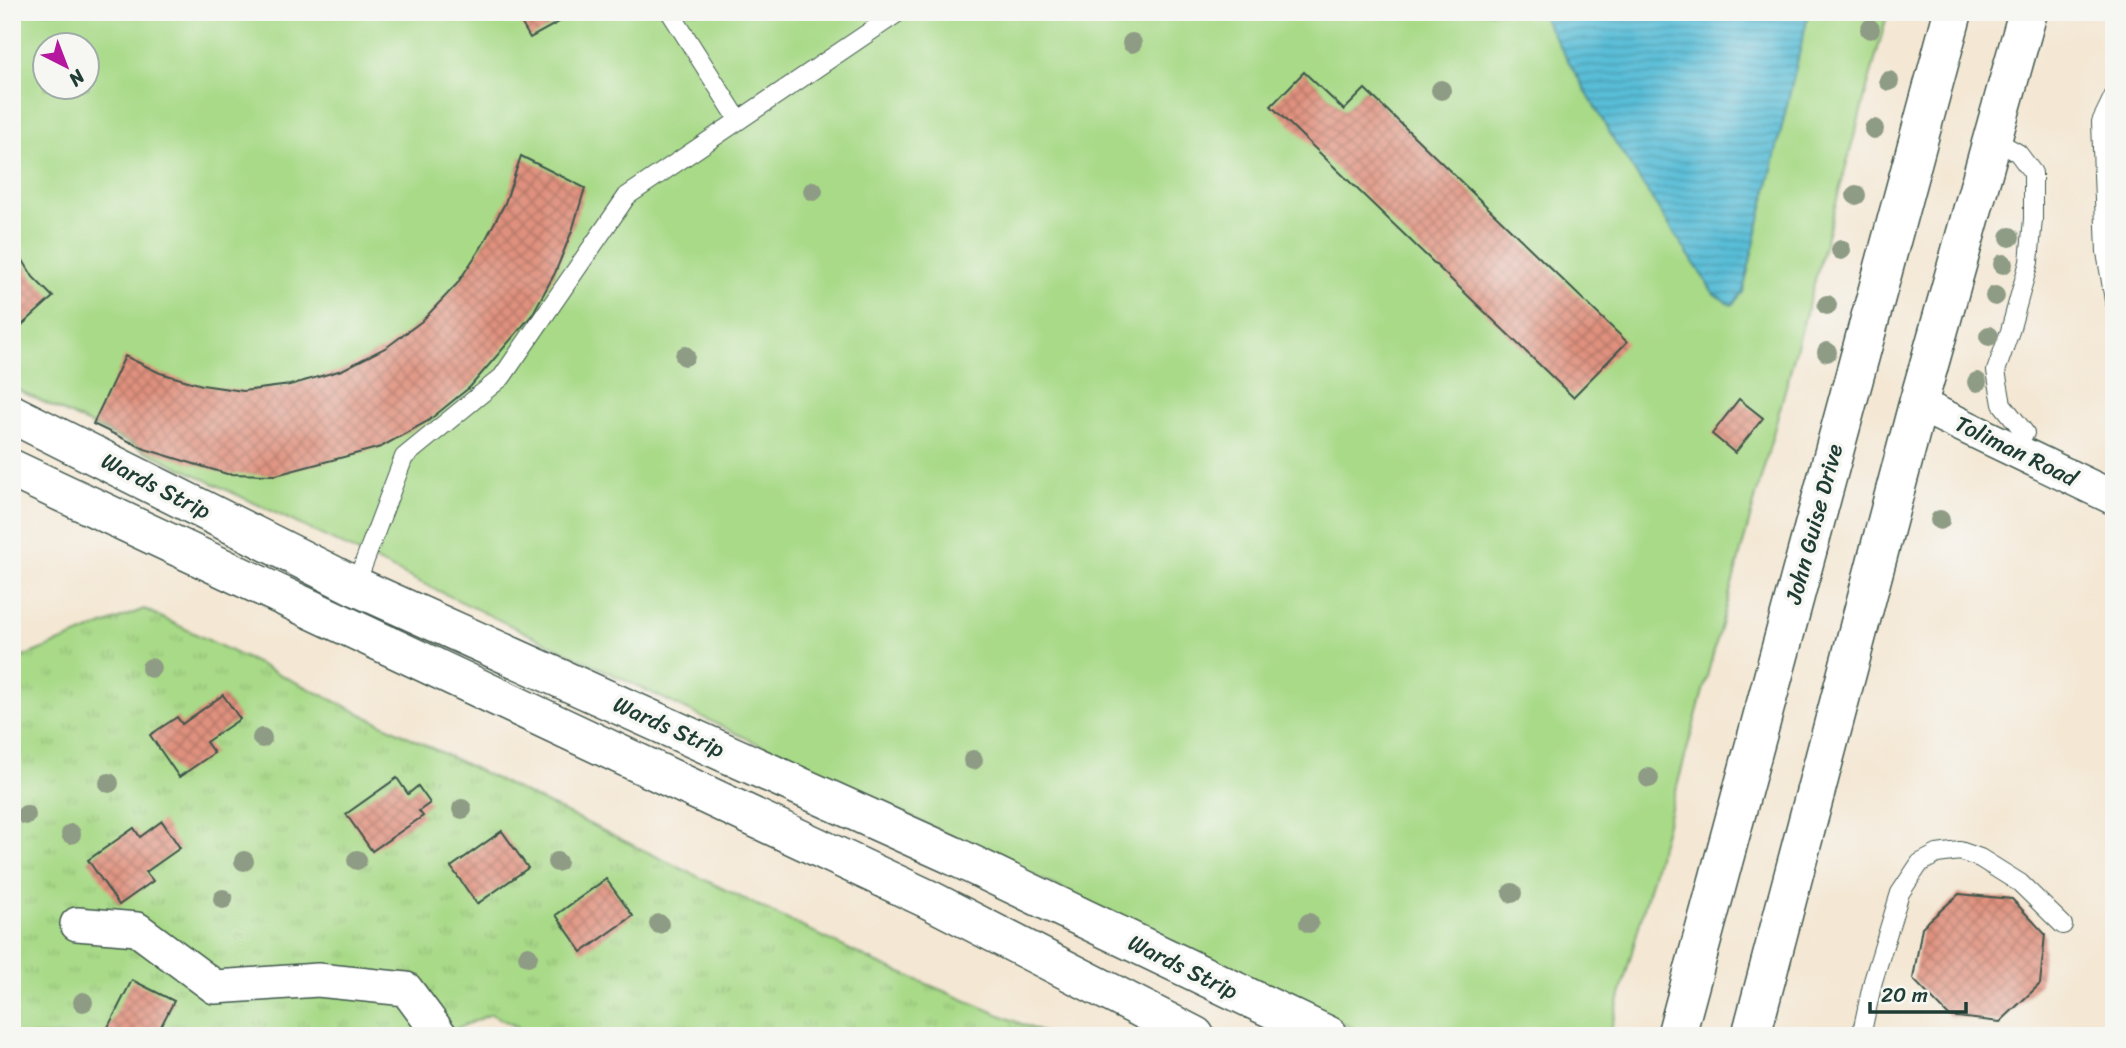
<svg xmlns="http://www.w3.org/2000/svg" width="2126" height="1048" viewBox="0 0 2126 1048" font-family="Sriracha,sans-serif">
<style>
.grass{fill:url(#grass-tufts);stroke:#648c5e;stroke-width:2}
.park{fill:#a9da88;stroke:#648c5e;stroke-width:2;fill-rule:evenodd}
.water{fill:url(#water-rules);stroke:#3c7d86;stroke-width:2}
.building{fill:url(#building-cross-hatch)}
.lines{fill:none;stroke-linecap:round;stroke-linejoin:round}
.service-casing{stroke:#3f564c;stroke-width:20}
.minor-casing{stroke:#3f564c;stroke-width:36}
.tertiary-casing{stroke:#3f564c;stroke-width:41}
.trunk-casing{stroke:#3f564c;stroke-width:41}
.service{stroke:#fff;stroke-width:18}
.minor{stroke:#fff;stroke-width:33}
.tertiary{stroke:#fff;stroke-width:38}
.trunk{stroke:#fff;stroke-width:38}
.tree{fill:#8e9b85}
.labels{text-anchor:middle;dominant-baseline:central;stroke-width:7;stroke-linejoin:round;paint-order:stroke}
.street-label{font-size:23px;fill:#1f3d34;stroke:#f6f6f2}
</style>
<defs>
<pattern id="grass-tufts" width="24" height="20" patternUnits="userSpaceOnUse" patternTransform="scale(1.75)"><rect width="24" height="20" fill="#a9da88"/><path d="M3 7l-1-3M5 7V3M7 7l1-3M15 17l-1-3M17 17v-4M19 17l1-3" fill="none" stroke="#91bc76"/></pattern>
<pattern id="water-rules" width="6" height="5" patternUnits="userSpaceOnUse" patternTransform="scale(1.75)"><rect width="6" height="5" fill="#59bdd7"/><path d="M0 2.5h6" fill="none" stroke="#499baf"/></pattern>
<pattern id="building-cross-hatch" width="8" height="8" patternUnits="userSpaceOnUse" patternTransform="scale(1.75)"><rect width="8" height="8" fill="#e0917e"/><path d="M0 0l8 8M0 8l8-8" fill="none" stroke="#b57868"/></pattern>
</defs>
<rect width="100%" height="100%" fill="#f6f6f2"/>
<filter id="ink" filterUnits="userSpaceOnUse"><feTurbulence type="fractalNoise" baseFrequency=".0143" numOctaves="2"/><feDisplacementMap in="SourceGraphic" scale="14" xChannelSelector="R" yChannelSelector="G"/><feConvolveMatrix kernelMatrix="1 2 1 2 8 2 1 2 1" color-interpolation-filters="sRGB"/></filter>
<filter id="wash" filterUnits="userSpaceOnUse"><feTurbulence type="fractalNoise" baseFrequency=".00686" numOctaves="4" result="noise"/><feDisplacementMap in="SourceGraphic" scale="28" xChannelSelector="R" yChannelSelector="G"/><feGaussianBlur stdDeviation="1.57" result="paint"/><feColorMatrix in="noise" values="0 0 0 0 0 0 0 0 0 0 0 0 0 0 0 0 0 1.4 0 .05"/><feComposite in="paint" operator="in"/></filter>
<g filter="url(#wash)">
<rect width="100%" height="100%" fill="#f4e7d3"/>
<polygon class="grass" points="144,609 875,962 1050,1036 535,1036 491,1014 439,1036 12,1036 12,661"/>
<path class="park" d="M12,12H1888L1609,1036H1369L12,387ZM46,46H88V88H46Z"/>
<polygon class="water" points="1540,12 1809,12 1743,292 1732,305 1714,294 1615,142"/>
<g id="blocks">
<g class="building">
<polygon points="515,12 577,12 530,38"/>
<polygon points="1304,72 1344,110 1365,89 1627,342 1573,397 1271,106"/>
<polygon points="521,156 585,188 572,231 555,273 532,315 470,387 428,421 381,447 276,475 227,474 145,449 93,424 125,356 160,373 202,385 243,391 290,385 342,370 387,347 422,321 457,284 482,246 505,203"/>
<polygon points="12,242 33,277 53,297 12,334"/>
<polygon points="1739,399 1763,418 1735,453 1712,434"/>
<polygon points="223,695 240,719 206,742 214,753 179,777 150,735 177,717 182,724"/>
<polygon points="397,778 408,794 418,786 430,803 419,811 423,816 372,851 346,814"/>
<polygon points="162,821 180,848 146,872 153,881 119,905 88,860 134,828 140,837"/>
<polygon points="502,831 528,868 477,904 451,867"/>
<polygon points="606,879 633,916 582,952 556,915"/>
<polygon points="1959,894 2012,899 2045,934 2040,984 2000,1022 1949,1016 1913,979 1922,927"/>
<polygon points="132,980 174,1001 156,1036 110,1036 105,1033"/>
</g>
</g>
</g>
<g filter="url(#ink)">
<use href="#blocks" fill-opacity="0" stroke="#3f564c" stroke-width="2"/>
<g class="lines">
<g class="service-casing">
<g id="service">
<polyline points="670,12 738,119"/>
<polyline points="2114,95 2101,122 2106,252 2114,300"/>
<polyline points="1993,139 2018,153 2033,173 2033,219 2029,262 2010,331 1996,371 2002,404 2025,433"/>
<polyline points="354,589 404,457 502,377 627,196 899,12"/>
<polyline points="1861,1036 1873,981 1900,893 1920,863 1937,854 1960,851 1980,858 2020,883 2063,925"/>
</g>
</g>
<g class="minor-casing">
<g id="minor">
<polyline points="1918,404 2114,498"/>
<polyline points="77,924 137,929 215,987 318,980 406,989 441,1036"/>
</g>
</g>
<g class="tertiary-casing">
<g id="tertiary">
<polyline points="12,414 355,586 952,855 1329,1036"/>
<polyline points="12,469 928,899 1195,1036"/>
</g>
</g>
<g class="trunk-casing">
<g id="trunk">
<polyline points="1676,1036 1953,12"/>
<polyline points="1751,1036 1918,404 2028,12"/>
</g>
</g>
<use href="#service" class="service"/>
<use href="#minor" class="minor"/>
<use href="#tertiary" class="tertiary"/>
<use href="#trunk" class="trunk"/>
</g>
<g class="tree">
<circle cx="1870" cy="29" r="10"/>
<circle cx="1132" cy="43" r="10"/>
<circle cx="1889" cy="81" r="10"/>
<circle cx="1441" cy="90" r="10"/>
<circle cx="1874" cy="129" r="10"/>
<circle cx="813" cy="191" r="10"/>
<circle cx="1856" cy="195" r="10"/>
<circle cx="2010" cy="237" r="10"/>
<circle cx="1841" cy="250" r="10"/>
<circle cx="2003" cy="264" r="10"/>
<circle cx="1995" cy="296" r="10"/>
<circle cx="1827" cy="305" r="10"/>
<circle cx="1989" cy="336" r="10"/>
<circle cx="1827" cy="352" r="10"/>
<circle cx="685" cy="356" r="10"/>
<circle cx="1977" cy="382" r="10"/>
<circle cx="1940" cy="520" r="10"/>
<circle cx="151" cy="668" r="10"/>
<circle cx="262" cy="738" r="10"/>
<circle cx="973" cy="760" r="10"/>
<circle cx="1649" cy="778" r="10"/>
<circle cx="109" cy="783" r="10"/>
<circle cx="462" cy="809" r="10"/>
<circle cx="26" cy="815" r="10"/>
<circle cx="71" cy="834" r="10"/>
<circle cx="357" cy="860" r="10"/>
<circle cx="244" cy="861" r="10"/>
<circle cx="557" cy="862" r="10"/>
<circle cx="1512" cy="893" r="10"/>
<circle cx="223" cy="899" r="10"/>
<circle cx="1309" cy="923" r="10"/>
<circle cx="659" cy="924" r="10"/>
<circle cx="528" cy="956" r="10"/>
<circle cx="83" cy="1002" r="10"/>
</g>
</g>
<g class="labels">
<g class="street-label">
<text transform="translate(2016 451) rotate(26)">Toliman Road</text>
<text transform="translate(156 486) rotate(27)">Wards Strip</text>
<text transform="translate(1814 524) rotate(-75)">John Guise Drive</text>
<text transform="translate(669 727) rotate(24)">Wards Strip</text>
<text transform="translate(1183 967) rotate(26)">Wards Strip</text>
</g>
</g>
<rect width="2126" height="1048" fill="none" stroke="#f6f6f2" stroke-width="42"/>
<g transform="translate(66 66) rotate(138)"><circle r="33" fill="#f6f6f2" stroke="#a0aca6" stroke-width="2"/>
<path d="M0-5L12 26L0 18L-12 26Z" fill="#b5179e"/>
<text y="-10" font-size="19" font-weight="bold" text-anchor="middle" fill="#1f3d34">N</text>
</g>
<path d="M1870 1002v10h96v-10" fill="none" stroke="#1f3d34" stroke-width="3.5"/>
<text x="1881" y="1002" font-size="21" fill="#1f3d34" stroke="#f6f6f2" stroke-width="5" paint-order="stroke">20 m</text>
</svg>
